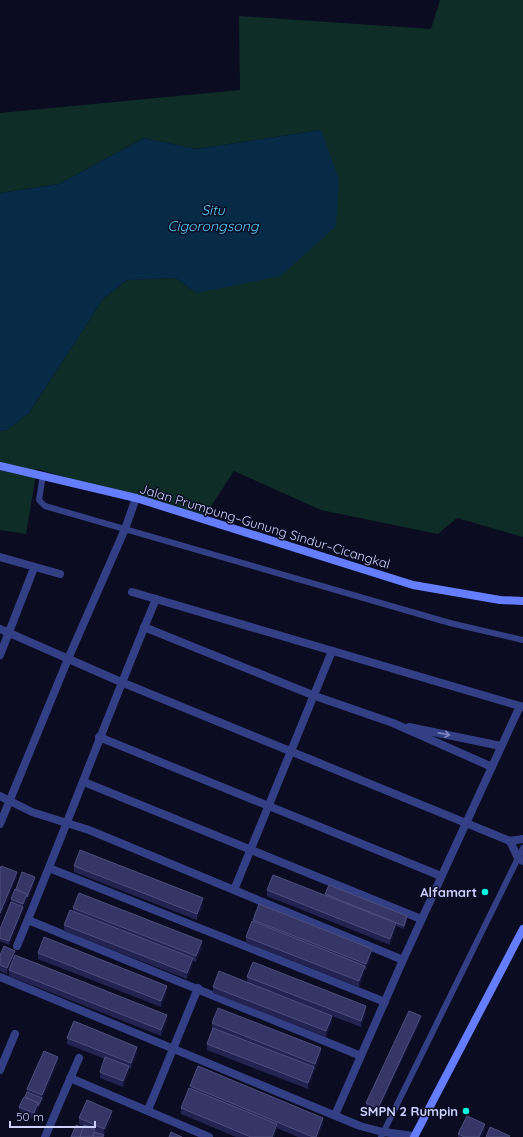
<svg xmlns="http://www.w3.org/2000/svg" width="523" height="1137" viewBox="0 0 523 1137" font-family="Quicksand,sans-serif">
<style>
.green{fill:#0e2d26}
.water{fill:#072a46}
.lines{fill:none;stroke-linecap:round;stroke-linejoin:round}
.lane{stroke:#323f85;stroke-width:6}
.street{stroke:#323f85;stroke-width:8}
.secondary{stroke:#647eff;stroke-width:8}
.wall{fill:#232352}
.shaded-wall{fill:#121237}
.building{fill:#353665;stroke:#4d4e7d}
.oneway{stroke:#8088c2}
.poi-dot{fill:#00f8e0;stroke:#0b0c22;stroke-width:1.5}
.labels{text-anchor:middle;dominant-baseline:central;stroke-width:3;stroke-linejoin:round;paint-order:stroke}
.street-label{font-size:13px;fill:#cdd1ff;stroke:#0b0c22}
.poi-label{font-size:13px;font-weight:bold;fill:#cdd1ff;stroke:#0b0c22;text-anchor:end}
.water-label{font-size:14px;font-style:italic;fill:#5bd3ff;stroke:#0b0c22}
</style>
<rect width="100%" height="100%" fill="#0b0c22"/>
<polygon class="green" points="440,0 523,0 523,537 457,518 438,534 321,510 234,471 204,517 37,469 26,534 0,530 0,431 7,430 29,413 103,299 127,280 175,278 197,293 321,130 196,149 144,138 59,184 0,193 0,113 240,90 239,16 431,29"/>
<polygon class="water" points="321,130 339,179 336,226 281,276 197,293 175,278 127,280 103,299 29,413 7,430 0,431 0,193 59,184 144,138 196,149"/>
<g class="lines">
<g class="lane">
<polyline points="43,475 39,500 45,506 450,623 523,640"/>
<polyline points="381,1137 523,848"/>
</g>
<g class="street">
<polyline points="0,557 60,574"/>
<polyline points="132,592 523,707"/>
<polyline points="144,627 315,696 393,723 492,767"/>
<polyline points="0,629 121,682 510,841 523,839"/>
<polyline points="0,655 34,568"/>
<polyline points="409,727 501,746"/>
<polyline points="99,737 441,876"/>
<polyline points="84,782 421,919"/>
<polyline points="0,796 32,812 89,830 403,960"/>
<polyline points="0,824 68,659 125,529 136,498"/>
<polyline points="510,841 518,858 523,861"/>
<polyline points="49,868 385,1002"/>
<polyline points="234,890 332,651"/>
<polyline points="28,920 361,1056"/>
<path d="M17,946C65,831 108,714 156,599"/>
<polyline points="0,977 360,1126 383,1132 414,1136"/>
<polyline points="0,1070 15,1034"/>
<polyline points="70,1078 209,1137"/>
<polyline points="148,1110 198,988"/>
<polyline points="335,1115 403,960 520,706"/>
<polyline points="45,1137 79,1058"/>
</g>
<g class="secondary">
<polyline points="0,466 136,498 413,585 500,600 523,601"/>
<polyline points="414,1137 523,929"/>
</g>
</g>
<g class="wall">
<polygon points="74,866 203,905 197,920 74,872"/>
<polygon points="35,881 9,945 0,941 0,929 11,902 11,899 16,889"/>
<polygon points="267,890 325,896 325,894 407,919 404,929 396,926 396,929 390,945 267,896"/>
<polygon points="73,908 202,947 196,962 193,961 193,964 187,979 64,931 64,925 73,911"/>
<polygon points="253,920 372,955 366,970 365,969 365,972 359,987 246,943 246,937 253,922"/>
<polygon points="38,953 167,992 161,1007 38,959"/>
<polygon points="0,955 15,956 167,1022 161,1036 9,976 9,970 7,974 0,971"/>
<polygon points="247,977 366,1012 361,1027 332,1016 332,1022 326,1037 213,993 213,987 247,982"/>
<polygon points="421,1019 378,1111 366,1106 366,1103"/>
<polygon points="212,1023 321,1055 315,1070 314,1069 314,1073 308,1089 207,1050 207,1044 212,1029"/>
<polygon points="67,1038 137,1053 131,1069 129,1068 129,1072 123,1087 100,1078 100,1072 105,1059 67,1044"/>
<polygon points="58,1063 34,1119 19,1113 19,1107 27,1092 27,1089"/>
<polygon points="190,1086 323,1124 318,1137 298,1137 277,1128 277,1130 274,1137 236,1137 181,1114 181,1108 190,1088"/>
<polygon points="112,1117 104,1135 95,1131 104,1137 83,1128 84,1126 79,1124 79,1118"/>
<polygon points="485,1131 482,1137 458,1137 458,1134"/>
</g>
<g class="shaded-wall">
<polygon points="17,872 17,878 0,920 0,913"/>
<polygon points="35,877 35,881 9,945 9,941 23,907 23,904"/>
<polygon points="203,898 203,905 197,920 197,914"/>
<polygon points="407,916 407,919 404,929 404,926"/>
<polygon points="396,923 396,929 390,945 390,939"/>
<polygon points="202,941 202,947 196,962 196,956"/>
<polygon points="372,949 372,955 366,970 366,964"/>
<polygon points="15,951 15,957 7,974 7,968"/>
<polygon points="193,958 193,964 187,979 187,973"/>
<polygon points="365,966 365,972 359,987 359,981"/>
<polygon points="167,986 167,992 161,1007 161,1001"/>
<polygon points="366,1006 366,1012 361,1027 361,1021"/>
<polygon points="167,1015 167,1022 161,1036 161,1030"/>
<polygon points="332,1016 332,1022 326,1037 326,1031"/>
<polygon points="421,1016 421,1019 378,1111 378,1108"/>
<polygon points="137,1047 137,1053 131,1069 131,1063"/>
<polygon points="321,1048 321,1055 315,1070 315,1064"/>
<polygon points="58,1057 58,1063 34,1119 34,1113 38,1103 42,1098 42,1095"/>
<polygon points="129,1066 129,1072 123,1087 123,1081"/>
<polygon points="314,1067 314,1073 308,1089 308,1083"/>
<polygon points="112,1111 112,1117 104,1135 104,1129"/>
<polygon points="323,1118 323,1124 318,1137 316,1137"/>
<polygon points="277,1124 277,1130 274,1137 272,1137"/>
<polygon points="485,1124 485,1131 482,1137 479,1137"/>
</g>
<g class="building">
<polygon points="80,850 203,898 197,914 74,866"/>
<polygon points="1,866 17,872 0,913 0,869"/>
<polygon points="22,872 35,877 27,897 27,894 16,889"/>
<polygon points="273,875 396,923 390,939 267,890"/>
<polygon points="329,885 407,916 404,926 325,894"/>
<polygon points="15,889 27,894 23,904 11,899"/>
<polygon points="79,893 202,941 196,956 73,908"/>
<polygon points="11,902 23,907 9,941 0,938 0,929"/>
<polygon points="259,904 372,949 366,964 253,920"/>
<polygon points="70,910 193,958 187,973 64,925"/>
<polygon points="252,921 365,966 359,981 246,937"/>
<polygon points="44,937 167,986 161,1001 38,953"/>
<polygon points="4,946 15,951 7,968 0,965 0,955"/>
<polygon points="15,955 167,1015 161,1030 9,970"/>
<polygon points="253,962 366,1006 361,1021 247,977"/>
<polygon points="219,971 332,1016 326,1031 213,987"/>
<polygon points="218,1008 321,1048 315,1064 212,1023"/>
<polygon points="409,1011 421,1016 378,1108 366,1103"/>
<polygon points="74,1021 137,1047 131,1063 67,1038"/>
<polygon points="213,1028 314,1067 308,1083 207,1044"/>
<polygon points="44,1051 58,1057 42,1095 27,1089"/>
<polygon points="105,1057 129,1066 123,1081 100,1072"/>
<polygon points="198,1066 323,1118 316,1137 313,1137 190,1086"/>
<polygon points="189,1088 277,1124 272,1137 251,1137 181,1108"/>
<polygon points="27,1092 42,1098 38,1106 38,1103 25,1097"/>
<polygon points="24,1097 38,1103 34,1113 19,1107"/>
<polygon points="87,1100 112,1111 104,1129 79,1118"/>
<polygon points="467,1116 485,1124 479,1137 465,1137 458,1134"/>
<polygon points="76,1125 83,1128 80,1137 71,1137"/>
<polygon points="84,1125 95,1129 92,1137 80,1137"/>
<polygon points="490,1127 510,1136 509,1137 486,1137"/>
<polygon points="95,1132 104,1135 103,1137 93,1137"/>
<polygon points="171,1132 182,1137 169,1137"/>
</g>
<defs><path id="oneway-shaft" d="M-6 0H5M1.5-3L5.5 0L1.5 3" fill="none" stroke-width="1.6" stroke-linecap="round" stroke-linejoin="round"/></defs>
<use class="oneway" href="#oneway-shaft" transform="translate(444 734) rotate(12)"/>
<g class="poi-dot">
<circle cx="485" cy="892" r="4"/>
<circle cx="466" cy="1111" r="4"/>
</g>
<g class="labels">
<g class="street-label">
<text transform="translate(265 526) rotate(17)">Jalan Prumpung–Gunung Sindur–Cicangkal</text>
</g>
<g class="poi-label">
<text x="477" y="892">Alfamart</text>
<text x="458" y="1111">SMPN 2 Rumpin</text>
</g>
<g class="water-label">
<text x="213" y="210">Situ<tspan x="213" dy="16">Cigorongsong</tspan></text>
</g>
</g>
<path d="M10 1121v6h85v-6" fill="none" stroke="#cdd1ff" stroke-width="2"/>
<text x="16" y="1121" font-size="12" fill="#cdd1ff" stroke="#0b0c22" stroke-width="3" paint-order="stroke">50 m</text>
</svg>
